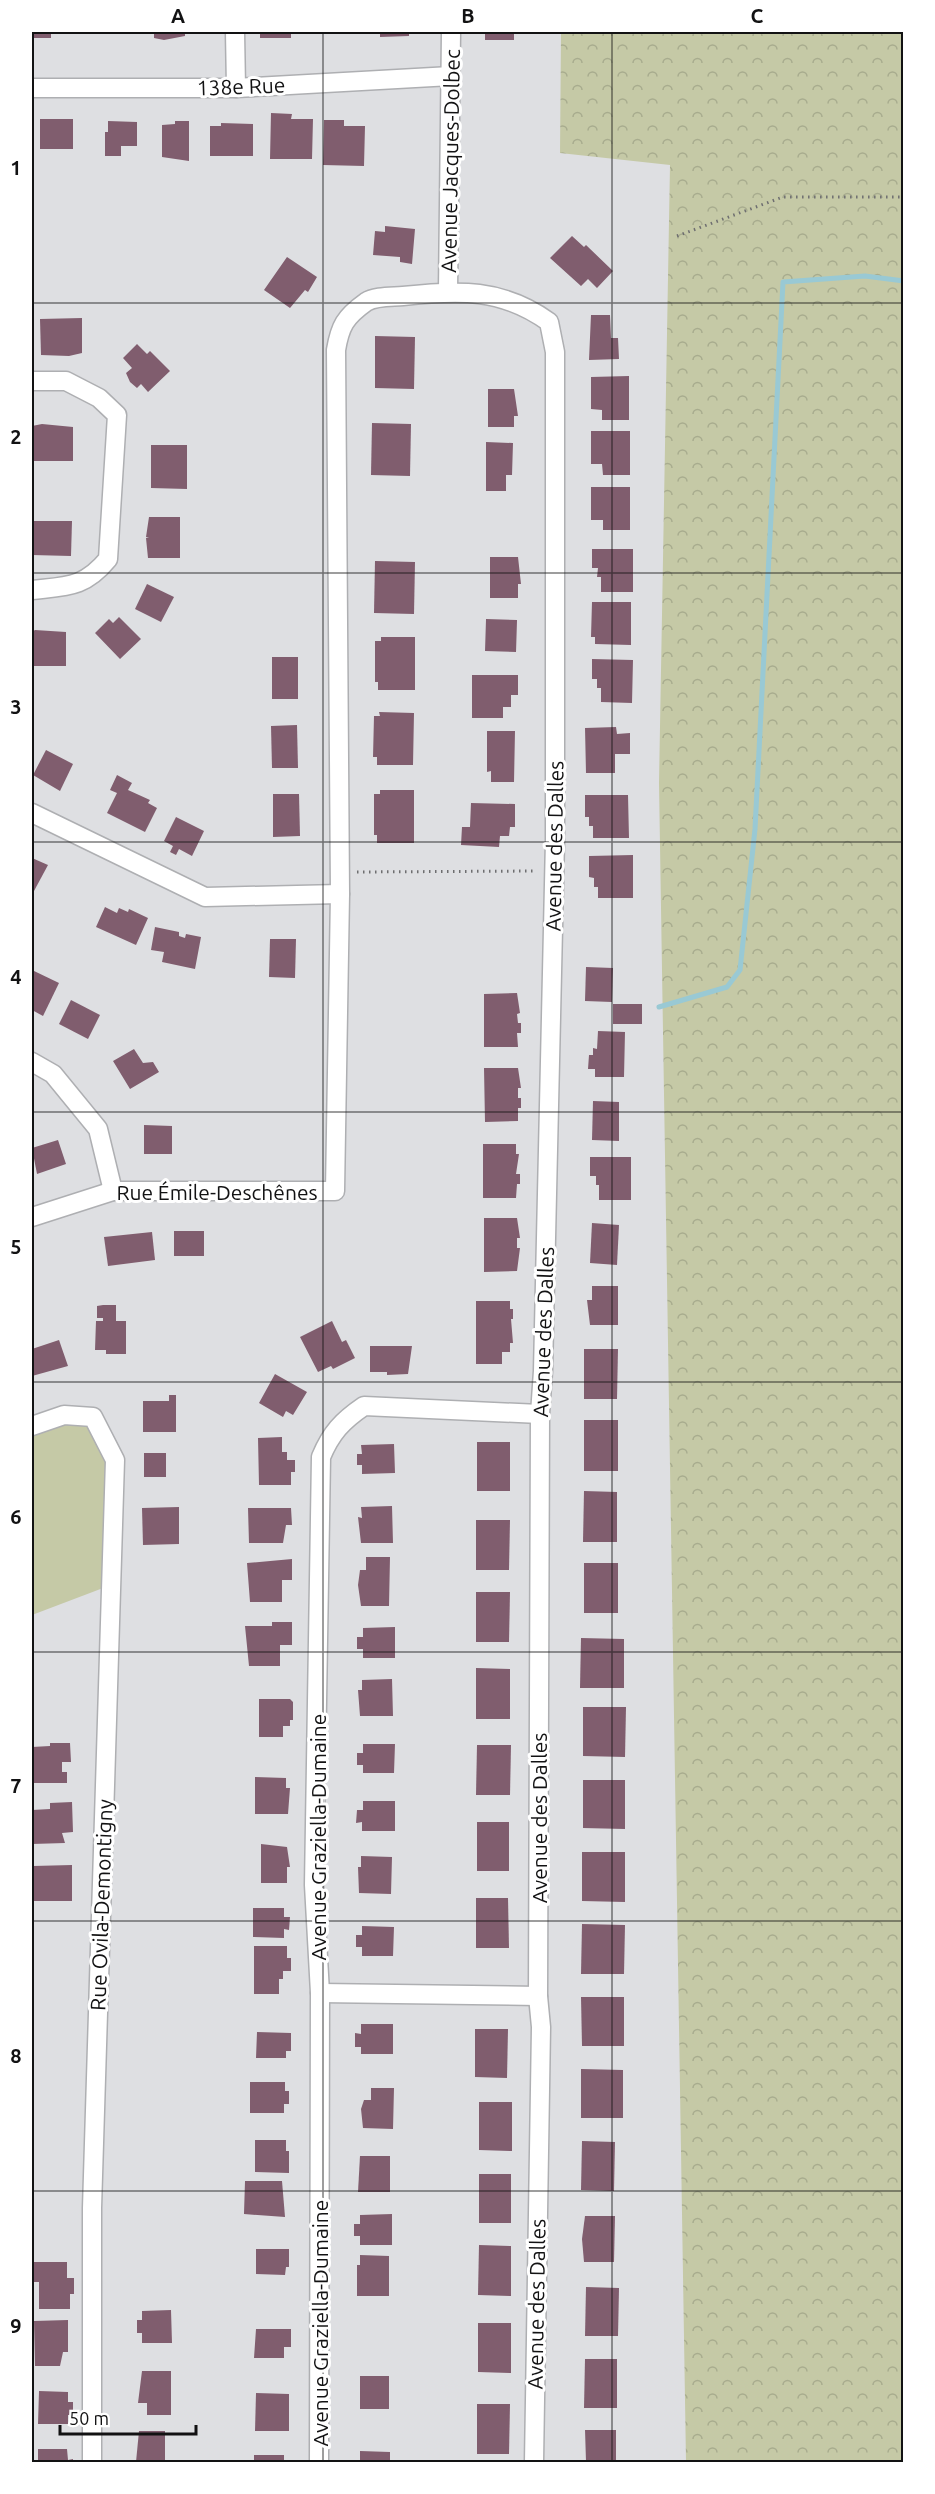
<svg xmlns="http://www.w3.org/2000/svg" width="935" height="2494" viewBox="0 0 935 2494" font-family="Ubuntu,sans-serif">
<style>
.forest{fill:url(#forest-crowns)}
.green{fill:#c5c9a6}
.lines{fill:none;stroke-linecap:round;stroke-linejoin:round}
.stream{stroke:#99c9d4;stroke-width:5}
.building{fill:#805d6e}
.street-casing{stroke:#aeafb2;stroke-width:21}
.path{stroke:#6e6e70;stroke-width:3;stroke-dasharray:1.5 4.5;stroke-linecap:butt}
.street{stroke:#fff;stroke-width:18}
.grid{fill:none;stroke:#121213;stroke-width:1.5;stroke-opacity:0.55}
.labels{text-anchor:middle;dominant-baseline:central;stroke-width:6;stroke-linejoin:round;paint-order:stroke}
.street-label{font-size:21px;fill:#121213;stroke:#fff}
.neatline{fill:none;stroke:#121213;stroke-width:2}
.grid-label{font-size:20px;text-anchor:middle;font-weight:bold;fill:#121213}
</style>
<defs>
<pattern id="forest-crowns" width="20" height="18" patternUnits="userSpaceOnUse" patternTransform="scale(1.5)"><rect width="20" height="18" fill="#c5c9a6"/><path d="M2 6a3 3 0 1 1 6 0M12 15a3 3 0 1 1 6 0" fill="none" stroke="#a8ac8e"/></pattern>
</defs>
<rect width="100%" height="100%" fill="#dedfe2"/>
<polygon class="forest" points="561,32 903,32 903,2462 686,2462 659,783 670,165 560,153"/>
<polygon class="green" points="93,1417 115,1460 111,1585 32,1615 32,1426"/>
<g class="lines">
<polyline class="stream" points="659,1007 727,987 740,970 755,829 783,282 865,276 904,281"/>
</g>
<g class="building">
<polygon points="32,32 66,32 66,34 51,34 51,38 32,38"/>
<polygon points="154,32 185,32 185,36 164,40 154,38"/>
<rect x="260" y="32" width="31" height="6"/>
<polygon points="380,32 409,32 409,36 380,37"/>
<rect x="485" y="32" width="29" height="8"/>
<polygon points="271,113 292,114 291,119 313,119 312,159 270,159"/>
<rect x="40" y="119" width="33" height="30"/>
<polygon points="324,120 344,120 344,126 365,126 364,166 323,165"/>
<polygon points="108,121 137,122 137,146 121,146 121,156 105,156 105,132 108,132"/>
<polygon points="175,121 189,121 189,161 162,157 162,125 175,124"/>
<polygon points="221,123 253,124 253,156 210,156 210,126 221,126"/>
<polygon points="385,226 415,229 412,264 400,262 400,257 373,255 375,231 385,232"/>
<polygon points="572,236 584,247 586,245 613,271 597,288 588,279 581,286 550,258"/>
<polygon points="287,257 317,277 308,292 305,290 290,308 264,290"/>
<polygon points="591,315 610,315 611,338 618,338 619,359 589,360"/>
<polygon points="82,318 82,353 69,356 41,355 40,319"/>
<polygon points="375,336 415,337 414,389 375,388"/>
<polygon points="137,344 147,354 150,351 170,371 148,392 141,384 137,388 130,382 126,373 132,368 123,358"/>
<polygon points="629,376 629,420 602,420 602,410 591,409 591,377"/>
<polygon points="488,389 514,389 518,416 514,416 514,427 488,427"/>
<polygon points="372,423 411,424 410,476 371,475"/>
<polygon points="42,424 73,427 73,461 32,461 32,426"/>
<polygon points="591,431 630,431 630,475 603,475 602,464 591,464"/>
<polygon points="486,442 513,443 512,475 506,475 506,491 486,491"/>
<polygon points="151,445 187,445 187,489 151,488"/>
<polygon points="591,487 630,487 630,530 603,530 603,520 591,520"/>
<polygon points="149,517 180,517 180,558 148,558 146,538 149,537 146,537"/>
<polygon points="32,521 72,521 71,556 32,555"/>
<polygon points="592,549 633,549 633,592 601,592 601,577 597,577 598,568 592,568"/>
<polygon points="490,557 518,557 521,584 518,584 518,598 490,598"/>
<polygon points="375,561 415,562 414,614 374,613"/>
<polygon points="147,584 174,597 161,622 135,609"/>
<polygon points="592,602 631,602 631,645 595,644 595,637 591,637"/>
<polygon points="119,617 141,639 120,659 95,633 109,619 113,623"/>
<polygon points="486,619 517,620 516,652 485,651"/>
<polygon points="35,630 66,632 66,666 32,666 32,632"/>
<polygon points="381,637 415,637 415,690 378,690 378,682 375,682 375,641 381,641"/>
<rect x="272" y="657" width="26" height="42"/>
<polygon points="592,659 633,660 632,703 601,702 601,688 597,688 597,679 592,679"/>
<polygon points="472,675 518,675 518,695 511,695 511,707 503,707 503,718 472,718"/>
<polygon points="379,712 414,713 413,765 377,765 377,757 373,757 374,716 380,716"/>
<polygon points="297,725 298,768 272,768 271,726"/>
<polygon points="616,727 617,734 630,733 630,754 615,754 615,773 586,773 585,728"/>
<polygon points="487,731 515,731 514,782 491,782 491,771 487,772"/>
<polygon points="46,750 73,764 60,791 33,775"/>
<polygon points="117,775 132,783 128,790 150,800 148,803 157,808 145,832 107,813 117,793 110,790"/>
<polygon points="380,790 414,790 414,843 377,843 377,835 374,835 374,794 380,794"/>
<polygon points="273,794 299,794 300,836 273,837"/>
<polygon points="585,795 628,795 629,838 593,838 593,826 589,826 589,817 585,817"/>
<polygon points="471,803 515,804 515,827 510,827 509,836 500,836 499,847 461,845 462,827 470,827"/>
<polygon points="176,817 204,831 192,856 179,849 176,855 170,852 173,846 164,841"/>
<polygon points="633,855 633,898 598,898 598,887 594,887 594,878 589,877 589,856"/>
<polygon points="32,858 48,865 34,891 32,890"/>
<polygon points="105,907 117,913 119,908 128,912 129,909 148,918 136,945 96,927"/>
<polygon points="155,927 179,932 179,936 185,938 186,934 201,937 195,969 162,962 164,952 151,950"/>
<polygon points="270,939 296,939 295,978 269,977"/>
<polygon points="586,967 613,968 612,1002 585,1001"/>
<polygon points="32,970 59,983 43,1016 32,1010"/>
<polygon points="517,993 520,1013 517,1014 518,1023 521,1023 521,1033 517,1033 518,1047 484,1047 484,994"/>
<polygon points="71,1000 100,1015 88,1039 59,1024"/>
<rect x="613" y="1004" width="29" height="20"/>
<polygon points="598,1031 625,1032 624,1077 595,1077 595,1069 588,1069 589,1055 593,1055 593,1048 597,1049"/>
<polygon points="134,1049 143,1063 153,1062 159,1072 130,1089 113,1061"/>
<polygon points="484,1068 518,1068 521,1088 518,1088 518,1098 521,1098 521,1108 518,1108 518,1121 485,1122"/>
<polygon points="593,1101 619,1102 619,1141 592,1140"/>
<polygon points="144,1125 172,1126 172,1154 144,1154"/>
<polygon points="58,1140 66,1164 37,1174 32,1148"/>
<polygon points="483,1144 516,1144 516,1154 519,1154 516,1174 520,1174 520,1184 517,1184 516,1198 483,1198"/>
<polygon points="590,1157 631,1157 631,1200 599,1200 599,1185 596,1185 596,1176 590,1176"/>
<polygon points="484,1218 517,1218 520,1238 517,1238 517,1248 520,1248 517,1271 484,1272"/>
<polygon points="592,1223 619,1225 617,1265 590,1263"/>
<rect x="174" y="1231" width="30" height="25"/>
<polygon points="152,1232 155,1260 108,1266 104,1237"/>
<polygon points="592,1286 618,1286 618,1325 590,1325 587,1300 592,1300"/>
<polygon points="476,1301 510,1301 510,1309 513,1309 513,1319 511,1319 513,1343 510,1343 510,1352 502,1352 502,1364 476,1364"/>
<polygon points="103,1305 116,1305 116,1321 126,1321 126,1354 106,1354 106,1350 95,1350 96,1321 103,1321 103,1318 97,1318 97,1306"/>
<polygon points="332,1321 342,1342 346,1340 355,1358 333,1369 331,1366 318,1372 300,1337"/>
<polygon points="59,1340 68,1366 32,1376 32,1349"/>
<polygon points="370,1346 412,1346 408,1374 387,1375 387,1372 370,1372"/>
<polygon points="584,1349 618,1349 617,1399 584,1399"/>
<polygon points="275,1374 307,1392 293,1415 286,1411 283,1417 259,1403"/>
<polygon points="169,1395 176,1395 176,1432 143,1432 143,1401 169,1401"/>
<rect x="584" y="1420" width="34" height="51"/>
<polygon points="282,1437 282,1452 287,1452 287,1460 295,1460 295,1472 291,1472 291,1485 259,1485 258,1438"/>
<rect x="477" y="1442" width="33" height="49"/>
<polygon points="394,1444 395,1473 362,1474 362,1465 357,1465 357,1454 362,1454 361,1445"/>
<rect x="144" y="1453" width="22" height="24"/>
<polygon points="584,1491 617,1492 617,1542 583,1542"/>
<polygon points="392,1506 393,1543 361,1543 358,1517 362,1518 361,1507"/>
<polygon points="179,1507 179,1544 143,1545 142,1508"/>
<polygon points="248,1508 291,1508 292,1525 286,1525 283,1543 249,1543"/>
<polygon points="476,1520 510,1520 509,1570 476,1570"/>
<polygon points="366,1557 390,1557 389,1606 361,1606 358,1585 360,1570 366,1570"/>
<polygon points="292,1559 292,1580 282,1580 282,1602 250,1602 247,1563"/>
<rect x="584" y="1563" width="34" height="50"/>
<polygon points="476,1592 510,1592 509,1642 476,1642"/>
<polygon points="272,1622 292,1622 292,1645 280,1645 280,1666 249,1666 245,1626 272,1626"/>
<polygon points="395,1627 395,1658 363,1658 363,1649 357,1649 357,1637 363,1637 363,1628"/>
<polygon points="581,1638 624,1639 624,1688 580,1688"/>
<polygon points="476,1668 510,1669 510,1719 476,1719"/>
<polygon points="392,1679 393,1716 360,1716 358,1690 362,1690 362,1680"/>
<polygon points="259,1699 290,1699 293,1702 293,1720 290,1720 290,1726 283,1726 283,1737 259,1737"/>
<polygon points="583,1707 626,1707 625,1757 583,1756"/>
<polygon points="50,1743 70,1743 71,1762 62,1762 62,1772 67,1772 67,1783 32,1783 32,1747 50,1746"/>
<polygon points="363,1744 395,1744 394,1773 363,1773 363,1765 357,1765 357,1753 363,1753"/>
<polygon points="477,1745 511,1745 510,1795 476,1795"/>
<polygon points="255,1777 286,1778 286,1788 290,1788 288,1814 255,1814"/>
<polygon points="583,1780 625,1780 625,1829 583,1828"/>
<polygon points="363,1801 395,1801 395,1831 362,1831 362,1822 356,1823 357,1810 363,1810"/>
<polygon points="72,1802 73,1832 62,1833 65,1843 32,1844 32,1810 50,1809 50,1803"/>
<rect x="477" y="1822" width="32" height="49"/>
<polygon points="261,1844 287,1847 290,1867 287,1867 287,1883 261,1883"/>
<polygon points="582,1852 625,1852 625,1902 582,1901"/>
<polygon points="361,1856 392,1857 391,1894 359,1893 358,1867 361,1867"/>
<polygon points="72,1865 72,1901 34,1901 33,1866"/>
<polygon points="476,1898 508,1898 509,1948 476,1948"/>
<polygon points="253,1908 284,1908 284,1917 290,1917 289,1930 284,1929 284,1938 253,1937"/>
<polygon points="582,1924 625,1925 624,1974 581,1974"/>
<polygon points="362,1926 394,1927 393,1956 362,1956 362,1947 356,1947 356,1935 362,1935"/>
<polygon points="254,1946 287,1946 287,1958 291,1958 291,1971 283,1971 283,1979 279,1979 279,1994 254,1994"/>
<polygon points="581,1997 624,1997 624,2046 582,2046"/>
<polygon points="361,2024 393,2024 393,2054 361,2054 361,2047 355,2047 355,2033 361,2034"/>
<polygon points="475,2029 508,2029 507,2078 475,2077"/>
<polygon points="257,2032 291,2033 291,2051 286,2051 286,2058 256,2058"/>
<polygon points="581,2069 623,2070 623,2118 581,2118"/>
<polygon points="250,2082 285,2082 285,2091 289,2091 289,2104 284,2104 284,2113 250,2113"/>
<polygon points="371,2088 394,2088 393,2129 363,2128 361,2109 364,2100 371,2100"/>
<polygon points="479,2102 512,2102 512,2151 479,2150"/>
<polygon points="255,2140 286,2140 286,2151 289,2151 289,2173 255,2172"/>
<polygon points="582,2141 615,2142 614,2191 581,2190"/>
<polygon points="360,2156 390,2156 390,2192 358,2192"/>
<rect x="479" y="2174" width="32" height="49"/>
<polygon points="245,2181 282,2181 285,2217 244,2214"/>
<polygon points="392,2214 392,2245 360,2245 360,2236 354,2236 354,2224 360,2224 360,2215"/>
<polygon points="585,2216 615,2216 614,2262 584,2262 582,2239"/>
<polygon points="479,2245 511,2246 511,2296 478,2295"/>
<polygon points="256,2249 289,2249 289,2267 286,2267 285,2275 256,2274"/>
<polygon points="360,2255 389,2256 389,2296 357,2296 357,2265 360,2265"/>
<polygon points="32,2262 67,2262 67,2278 74,2278 74,2294 70,2294 70,2309 39,2309 39,2282 32,2282"/>
<polygon points="586,2287 619,2288 618,2336 585,2336"/>
<polygon points="171,2310 172,2343 142,2343 142,2333 137,2333 137,2320 142,2320 142,2311"/>
<polygon points="68,2320 68,2352 63,2352 60,2366 35,2366 34,2321"/>
<polygon points="478,2323 511,2323 511,2373 478,2372"/>
<polygon points="256,2329 291,2329 291,2347 284,2347 284,2358 254,2358"/>
<polygon points="585,2359 617,2359 617,2408 584,2408"/>
<polygon points="142,2371 171,2371 171,2415 147,2415 147,2403 138,2403"/>
<rect x="360" y="2376" width="29" height="33"/>
<polygon points="39,2391 68,2392 68,2402 73,2402 73,2415 68,2415 68,2424 38,2424"/>
<polygon points="256,2393 289,2394 289,2431 255,2431"/>
<polygon points="477,2404 510,2404 509,2454 477,2454"/>
<polygon points="585,2430 616,2430 616,2462 586,2462"/>
<polygon points="139,2431 165,2431 165,2462 136,2462"/>
<polygon points="38,2449 67,2449 68,2460 73,2459 73,2462 38,2462"/>
<polygon points="360,2451 390,2452 390,2462 360,2462"/>
<rect x="254" y="2455" width="30" height="7"/>
</g>
<g class="lines">
<g class="street-casing">
<g id="street">
<polyline points="235,32 236,88"/>
<polyline points="32,88 236,88 451,76"/>
<polyline points="448,291 451,32"/>
<path d="M32,381H66L99,398L117,415L108,559C84,588 67,586 32,590"/>
<polyline points="32,813 205,897 340,894"/>
<polyline points="32,1062 53,1074 98,1129 113,1191"/>
<path d="M32,1217L113,1191H335L340,894L336,350C340,326 345,317 366,302C375,296 392,297 403,296C458,290 502,288 549,322L555,352V840L543,1371L540,1414L538,1996L541,2027L534,2462"/>
<polyline points="32,1426 64,1415 93,1417 115,1460 92,2208 92,2462"/>
<polyline points="320,1993 538,1996"/>
<path d="M319,2462L320,1993L314,1885L321,1457C331,1433 342,1421 364,1406L540,1414"/>
</g>
</g>
<g class="path">
<polyline points="677,236 783,197 904,197"/>
<polyline points="357,872 536,871"/>
</g>
<use href="#street" class="street"/>
</g>
<path class="grid" d="M323,32V2462M612,32V2462M32,303H904M32,573H904M32,842H904M32,1112H904M32,1382H904M32,1652H904M32,1921H904M32,2191H904"/>
<g class="labels">
<g class="street-label">
<text transform="translate(241 86) rotate(-2)">138e Rue</text>
<text transform="translate(450 161) rotate(-89)">Avenue Jacques-Dolbec</text>
<text transform="translate(554 846) rotate(-89)">Avenue des Dalles</text>
<text x="217" y="1192">Rue Émile-Deschênes</text>
<text transform="translate(543 1332) rotate(-88)">Avenue des Dalles</text>
<text transform="translate(539 1818) rotate(-90)">Avenue des Dalles</text>
<text transform="translate(318 1837) rotate(-90)">Avenue Graziella-Dumaine</text>
<text transform="translate(101 1905) rotate(-88)">Rue Ovila-Demontigny</text>
<text transform="translate(536 2304) rotate(-89)">Avenue des Dalles</text>
<text transform="translate(320 2323) rotate(-90)">Avenue Graziella-Dumaine</text>
</g>
</g>
<rect width="935" height="2494" fill="none" stroke="#ffffff" stroke-width="66"/>
<path d="M60 2425v9h136v-9" fill="none" stroke="#121213" stroke-width="3"/>
<text x="69" y="2425" font-size="18" fill="#121213" stroke="#ffffff" stroke-width="4.5" paint-order="stroke">50 m</text>
<rect x="33" y="33" width="869" height="2428" class="neatline"/>
<g class="grid-label">
<text x="178" y="23">A</text>
<text x="468" y="23">B</text>
<text x="757" y="23">C</text>
<text x="16" y="175">1</text>
<text x="16" y="444">2</text>
<text x="16" y="714">3</text>
<text x="16" y="984">4</text>
<text x="16" y="1254">5</text>
<text x="16" y="1524">6</text>
<text x="16" y="1793">7</text>
<text x="16" y="2063">8</text>
<text x="16" y="2333">9</text>
</g>
</svg>
